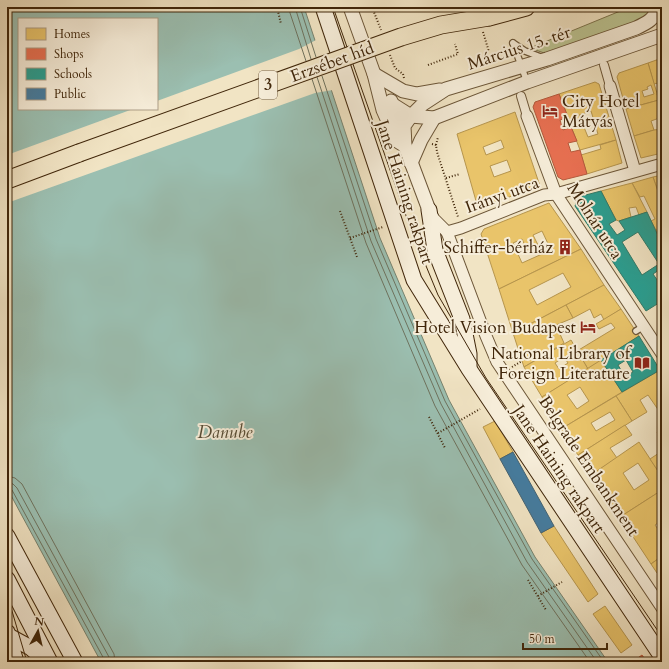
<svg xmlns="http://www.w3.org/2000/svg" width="669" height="669" viewBox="0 0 669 669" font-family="Cardo,serif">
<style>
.green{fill:#bcc492;stroke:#7e754e}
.water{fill:#9bbfb1;stroke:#77826e;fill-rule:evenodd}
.pier{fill:#f1e4c4}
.homes{fill:#e9c46a;stroke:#b6954d;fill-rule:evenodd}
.shops{fill:#e76f51;stroke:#b5593c}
.schools{fill:#2a9d8f;stroke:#317967;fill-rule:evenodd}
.public{fill:#457b9d;stroke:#446271}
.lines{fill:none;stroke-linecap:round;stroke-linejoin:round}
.shore{stroke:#6e725e;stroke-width:1}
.service-casing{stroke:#6c5638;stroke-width:8}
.pedestrian-casing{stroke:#6c5638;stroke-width:10}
.minor-casing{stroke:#6c5638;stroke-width:13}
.tertiary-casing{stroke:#6c5638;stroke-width:15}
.secondary-casing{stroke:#40260a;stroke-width:17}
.primary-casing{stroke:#40260a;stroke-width:19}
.path{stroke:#40260a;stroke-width:2;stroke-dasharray:1 2;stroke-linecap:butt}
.service{stroke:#f6edd9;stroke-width:5.5}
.pedestrian{stroke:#f6edd9;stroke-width:8}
.minor{stroke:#f6edd9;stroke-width:11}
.tertiary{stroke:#f6edd9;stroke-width:13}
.secondary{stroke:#f6edd9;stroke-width:15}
.primary{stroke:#f1e4c4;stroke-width:17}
.tram{stroke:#40260a;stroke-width:1}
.primary-bridge-casing{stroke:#40260a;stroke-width:19;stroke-linecap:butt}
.primary-bridge{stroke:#f1e4c4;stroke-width:17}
.labels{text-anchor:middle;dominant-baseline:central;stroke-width:4;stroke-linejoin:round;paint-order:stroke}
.shield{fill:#f6edd9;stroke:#776248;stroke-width:1}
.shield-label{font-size:16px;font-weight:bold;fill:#40260a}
.street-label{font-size:17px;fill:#40260a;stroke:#f6edd9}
.poi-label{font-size:17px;fill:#40260a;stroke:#f6edd9;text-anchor:end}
.water-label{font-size:18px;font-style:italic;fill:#574c34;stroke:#f6edd9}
</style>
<rect width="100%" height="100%" fill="#f1e4c4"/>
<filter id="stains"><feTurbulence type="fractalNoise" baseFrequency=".005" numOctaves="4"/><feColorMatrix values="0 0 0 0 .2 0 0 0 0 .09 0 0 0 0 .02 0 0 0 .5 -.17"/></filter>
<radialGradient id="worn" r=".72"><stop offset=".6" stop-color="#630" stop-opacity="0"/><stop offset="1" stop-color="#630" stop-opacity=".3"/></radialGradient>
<polygon class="green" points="630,7 650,7 649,14 644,19 547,54 530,48"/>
<path class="water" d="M7,7H304L380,238L449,400L535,557L608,662H101L7,488ZM19,19H157V109H19Z"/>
<polygon class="pier" points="316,40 333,90 315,93 7,203 7,155 133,109 157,109 157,101 299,49"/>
<g class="homes">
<polygon points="662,58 662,82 654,84 648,63"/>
<path d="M648,63L659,100L626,109L617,77L619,73ZM651,85L654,94L644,97L642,91L648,89L647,87Z"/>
<path d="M595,82L599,84L616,140L580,150L559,94ZM591,111L598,134L588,137L579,115Z"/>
<polygon points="662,93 662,108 657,94"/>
<polygon points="659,100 662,108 662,117 651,121 654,130 634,136 626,109"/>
<path d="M515,112L540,186L478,208L457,134ZM501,140L504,148L486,155L483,147ZM507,160L511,171L494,177L490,166Z"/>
<polygon points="662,129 662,153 641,158 634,136 654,130"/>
<polygon points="616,140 622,163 587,174 581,155 601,149 600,145"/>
<polygon points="662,175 662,203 653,177"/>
<polygon points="653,177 662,203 662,229 656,230 651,221 655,219 644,196 640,197 632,183"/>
<polygon points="632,183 647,212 639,215 636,207 629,208 631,217 619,221 616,220 601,191"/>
<path d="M549,203L581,249L499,289L481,234L484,229ZM542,231L551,250L522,263L513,243L522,239L527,250L538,245L533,235Z"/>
<polygon points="662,229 662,244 656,230"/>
<path d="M581,249L604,285L513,333L499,289ZM563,273L571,287L537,305L529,290Z"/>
<polygon points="604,285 621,309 604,320 601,314 594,318 590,309 573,318 566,305"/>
<polygon points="566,305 573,318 556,325 564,343 524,367 513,333"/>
<polygon points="621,309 639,336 588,369 577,351 615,328 611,323 599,329 596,324"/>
<path d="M571,340L588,369L542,397L524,367ZM564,357L568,363L559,369L555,363Z"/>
<path d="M601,360L622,392L561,429L542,397ZM580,387L589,401L577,409L567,395Z"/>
<polygon points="660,370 662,372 662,405 657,408 648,395 640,400 647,412 632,421 616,396"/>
<path d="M616,396L632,421L578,455L561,429ZM610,412L615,420L596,431L591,423Z"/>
<polygon points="662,405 662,416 657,408"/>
<polygon points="495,421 513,452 500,459 483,427"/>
<polygon points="625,425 632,435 610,448 617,458 591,475 578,455"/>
<polygon points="662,430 662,440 657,432"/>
<path d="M639,442L662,477V490L620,517L591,475ZM638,463L649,480L634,490L623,473Z"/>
<polygon points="662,451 662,477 650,459"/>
<polygon points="662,490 662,520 655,525 662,535 662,556 651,564 620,517"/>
<polygon points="554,526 598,594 588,602 541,533"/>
<polygon points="662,556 662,569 657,573 651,564"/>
<polygon points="605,606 632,645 621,653 593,614"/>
</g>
<g class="shops">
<polygon points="559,94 568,117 560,120 563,130 571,127 577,141 568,143 571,152 580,150 587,174 563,180 558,177 533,107 535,102"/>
<polygon points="642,655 647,662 632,662"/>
</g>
<g class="schools">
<path d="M601,191L616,220L609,224L617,235L625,230L619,221L647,212L662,244V268L653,274L662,287V301L646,311L575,206L578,197ZM638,232L659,264L642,275L622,242Z"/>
<path d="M639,336L660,370L622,392L601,360ZM626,360L633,372L625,377L618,365Z"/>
</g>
<polygon class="public" points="513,452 554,526 541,533 500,459"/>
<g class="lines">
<g class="shore">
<polyline points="289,7 290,13 306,61"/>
<polyline points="295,7 311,59"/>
<polyline points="300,7 316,57"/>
<polyline points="322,76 376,239 445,401 532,559 604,662"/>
<polyline points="317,77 371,241 441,404 527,562 597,662"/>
<polyline points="312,79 366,243 435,406 522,565 590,662"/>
<polyline points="7,476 15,478 22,484 114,654 115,662"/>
<polyline points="7,482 13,484 17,488 109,657 109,662"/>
<polyline points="7,487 12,490 104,659 104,662"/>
</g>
<g class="service-casing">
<g id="service">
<polyline points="513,43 527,82"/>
<polyline points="513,43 525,51 543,58"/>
<polyline points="636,331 644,326"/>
</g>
</g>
<g class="pedestrian-casing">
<g id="pedestrian">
<polyline points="604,65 610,86"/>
<polyline points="521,96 527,116"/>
</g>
</g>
<g class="minor-casing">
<g id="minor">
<polyline points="610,86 635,171"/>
<polyline points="527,116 556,194 662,354"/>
<polyline points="430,212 434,219 447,232 486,336 497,362 662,608"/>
<polyline points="447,232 461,228 544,195 556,194 662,164"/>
</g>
</g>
<g class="tertiary-casing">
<g id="tertiary">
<polyline points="350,7 374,74 383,110 397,141 405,146"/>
<polyline points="374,74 403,91 417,94 440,90"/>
<polyline points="391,101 405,146 429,210"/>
<polyline points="392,104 411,116 434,118 527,82 662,35"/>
<path d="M405,146L404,126L411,116L423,104L446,89L547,59L636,28C647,23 655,19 658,7"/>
<polyline points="411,163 421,140 434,118"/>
</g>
</g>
<g class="secondary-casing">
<g id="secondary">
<polyline points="323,7 414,280 469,369 662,657"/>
<polyline points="429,210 435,250 462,319 469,354 469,366"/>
<polyline points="7,536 75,662"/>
<polyline points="7,579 50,662"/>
<polyline points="7,632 16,662"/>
<polyline points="7,635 31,648 45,660"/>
</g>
</g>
<g class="primary-casing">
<g id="primary">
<polyline points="489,17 526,7"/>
<polyline points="7,180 79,153"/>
</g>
</g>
<g class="path">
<polyline points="277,7 281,24"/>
<polyline points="372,7 381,30"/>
<polyline points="422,7 423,8"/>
<polyline points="376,9 380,7"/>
<polyline points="483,32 489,52"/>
<polyline points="390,55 395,68 403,74 404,78"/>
<polyline points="428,65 458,54 455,44"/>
<polyline points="432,144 436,145 437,152 458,217"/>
<polyline points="436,145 438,137"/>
<polyline points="446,178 460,174"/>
<polyline points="340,211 357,257"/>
<polyline points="350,238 383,227"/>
<polyline points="512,367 522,361"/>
<polyline points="429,417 445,448"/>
<polyline points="438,433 480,409"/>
<polyline points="528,580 546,610"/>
<polyline points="538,596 562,582"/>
</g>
<use href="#service" class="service"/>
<use href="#pedestrian" class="pedestrian"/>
<use href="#minor" class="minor"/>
<use href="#tertiary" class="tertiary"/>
<use href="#secondary" class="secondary"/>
<use href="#primary" class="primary"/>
<g class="tram">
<polyline points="333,7 410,227 438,295 486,378 662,637"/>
<polyline points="7,594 27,662"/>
</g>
<g class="primary-bridge-casing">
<polyline id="primary-bridge" points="79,153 401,37 441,25 489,17"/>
</g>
<use href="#primary-bridge" class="primary-bridge"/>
</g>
<defs>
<g id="hotel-bare" transform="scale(1.2)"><path d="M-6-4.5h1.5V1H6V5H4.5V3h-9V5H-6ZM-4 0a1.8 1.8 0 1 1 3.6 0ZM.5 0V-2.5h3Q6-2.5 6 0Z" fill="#8f2418" stroke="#f6edd9" stroke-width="2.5" paint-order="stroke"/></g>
<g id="building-bare" transform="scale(1.2)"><path d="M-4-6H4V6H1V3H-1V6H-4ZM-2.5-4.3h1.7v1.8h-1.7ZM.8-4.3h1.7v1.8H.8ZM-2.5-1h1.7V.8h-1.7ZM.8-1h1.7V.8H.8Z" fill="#8f2418" stroke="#f6edd9" stroke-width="2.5" paint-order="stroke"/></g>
<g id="library-bare" transform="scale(1.2)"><path d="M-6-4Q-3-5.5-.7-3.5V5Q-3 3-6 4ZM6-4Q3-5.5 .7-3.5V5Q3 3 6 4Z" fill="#8f2418" stroke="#f6edd9" stroke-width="2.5" paint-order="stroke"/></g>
</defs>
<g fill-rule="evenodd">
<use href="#hotel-bare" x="550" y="111"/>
<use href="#building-bare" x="565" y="247"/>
<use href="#hotel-bare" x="588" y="327"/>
<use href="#library-bare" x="642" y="363"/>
</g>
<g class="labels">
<rect class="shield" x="259" y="71" width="18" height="28" rx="3"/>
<g class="shield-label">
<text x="268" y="85">3</text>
</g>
<g class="street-label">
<text transform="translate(519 48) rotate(-18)">Március 15. tér</text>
<text transform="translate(332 62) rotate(-20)">Erzsébet híd</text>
<text transform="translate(405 192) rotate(72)">Jane Haining rakpart</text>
<text transform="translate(502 195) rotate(-20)">Irányi utca</text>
<text transform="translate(595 221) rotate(57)">Molnár utca</text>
<text transform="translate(589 466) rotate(56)">Belgrade Embankment</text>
<text transform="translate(559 469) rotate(56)">Jane Haining rakpart</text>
</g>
<g class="poi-label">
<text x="562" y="101" text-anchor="start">City Hotel<tspan x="562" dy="20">Mátyás</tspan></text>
<text x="553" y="247">Schiffer-bérház</text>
<text x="576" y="327">Hotel Vision Budapest</text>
<text x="630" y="353">National Library of<tspan x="630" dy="20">Foreign Literature</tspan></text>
</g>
<g class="water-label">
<text x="225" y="432">Danube</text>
</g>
</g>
<rect width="669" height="669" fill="none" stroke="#f1e4c4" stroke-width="24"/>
<rect x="8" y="8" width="653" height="653" fill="none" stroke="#40260a" stroke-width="2"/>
<rect x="12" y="12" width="645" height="645" fill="none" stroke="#40260a"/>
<rect x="18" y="18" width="140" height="92" fill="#f6edd9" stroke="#ad9d86"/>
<rect x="26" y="28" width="20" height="12" fill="#e9c46a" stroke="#ad9d86"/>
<text x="54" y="38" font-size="12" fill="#40260a">Homes</text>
<rect x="26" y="48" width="20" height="12" fill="#e76f51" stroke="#ad9d86"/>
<text x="54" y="58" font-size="12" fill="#40260a">Shops</text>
<rect x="26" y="68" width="20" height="12" fill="#2a9d8f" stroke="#ad9d86"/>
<text x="54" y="78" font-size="12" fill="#40260a">Schools</text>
<rect x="26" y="88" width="20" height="12" fill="#457b9d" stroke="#ad9d86"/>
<text x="54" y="98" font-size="12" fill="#40260a">Public</text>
<g transform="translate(38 631) rotate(8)" stroke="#f6edd9" stroke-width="3" paint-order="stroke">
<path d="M0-3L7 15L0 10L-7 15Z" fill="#40260a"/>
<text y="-6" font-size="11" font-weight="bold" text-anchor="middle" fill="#40260a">N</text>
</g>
<path d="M523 643v6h84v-6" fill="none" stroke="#40260a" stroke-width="2"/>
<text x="529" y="643" font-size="12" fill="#40260a" stroke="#f6edd9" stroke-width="3" paint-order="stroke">50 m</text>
<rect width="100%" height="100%" filter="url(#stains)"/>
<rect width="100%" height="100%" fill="url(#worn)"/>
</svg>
